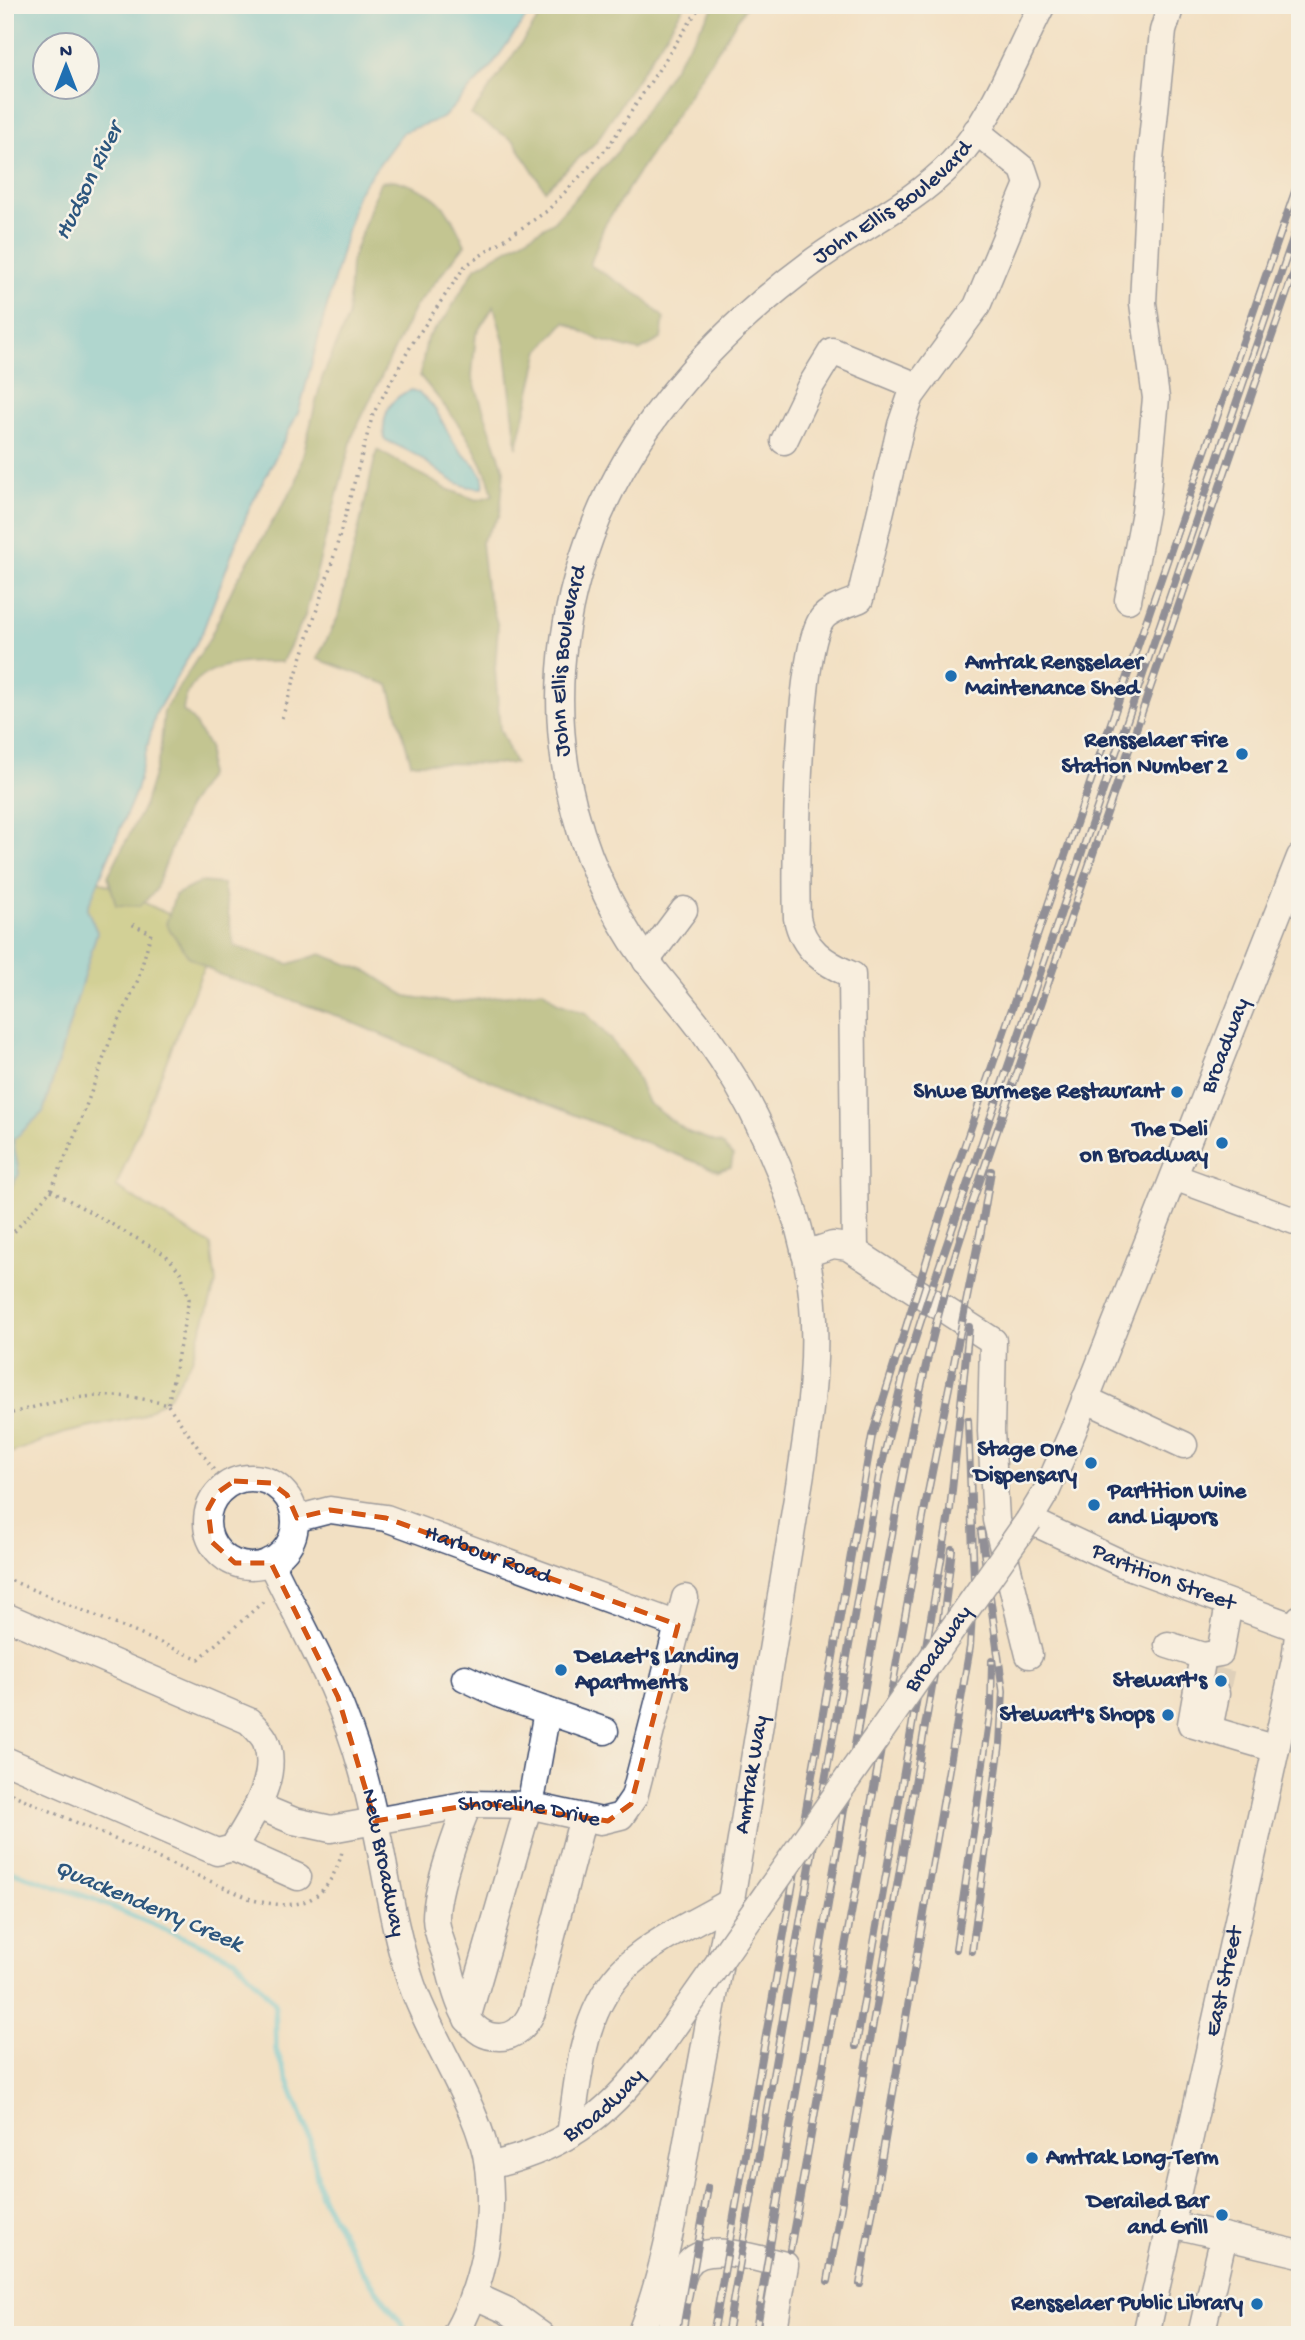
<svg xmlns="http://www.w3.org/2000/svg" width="1305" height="2340" viewBox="0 0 1305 2340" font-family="'Gochi Hand',sans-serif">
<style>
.green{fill:#acbc5f;stroke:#64765e;stroke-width:2}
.forest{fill:#89a456;stroke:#526a5a;stroke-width:2}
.water{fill:#60c9dc;stroke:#3e7c9d;stroke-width:2;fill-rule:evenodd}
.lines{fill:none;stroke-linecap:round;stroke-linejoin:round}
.stream{stroke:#60c9dc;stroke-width:6}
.minor-tunnel{stroke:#c7bdaf;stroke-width:26;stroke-dasharray:26 13;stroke-linecap:butt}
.minor-casing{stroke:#3b4a6d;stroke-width:29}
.path{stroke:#3b4a6d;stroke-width:3.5;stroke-dasharray:2 5;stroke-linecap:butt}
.minor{stroke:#fff;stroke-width:26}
.rail-casing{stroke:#1b2f5e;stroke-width:8}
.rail{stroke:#f7f3e8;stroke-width:5;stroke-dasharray:16;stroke-linecap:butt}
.minor-bridge-casing{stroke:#3b4a6d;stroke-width:29;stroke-linecap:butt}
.minor-bridge{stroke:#fff;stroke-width:26}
.marked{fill:none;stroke:#d45514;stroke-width:5;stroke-dasharray:14 9;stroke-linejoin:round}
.poi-dot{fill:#1f6fb2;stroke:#f7f3e8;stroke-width:2.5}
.labels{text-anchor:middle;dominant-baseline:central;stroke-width:5;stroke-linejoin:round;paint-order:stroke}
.street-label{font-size:23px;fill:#1b2f5e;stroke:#f7f3e8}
.poi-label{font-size:23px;font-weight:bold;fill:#1b2f5e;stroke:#f7f3e8;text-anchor:end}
.water-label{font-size:24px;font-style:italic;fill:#2c567e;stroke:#f7f3e8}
</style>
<rect width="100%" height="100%" fill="#f7f3e8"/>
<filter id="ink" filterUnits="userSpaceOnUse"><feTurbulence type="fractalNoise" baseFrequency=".0143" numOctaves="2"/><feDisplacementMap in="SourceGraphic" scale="14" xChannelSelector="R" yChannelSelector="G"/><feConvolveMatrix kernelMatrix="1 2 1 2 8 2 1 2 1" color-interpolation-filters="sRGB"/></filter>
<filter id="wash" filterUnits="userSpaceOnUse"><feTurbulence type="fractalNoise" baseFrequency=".00686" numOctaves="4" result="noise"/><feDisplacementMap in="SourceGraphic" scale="28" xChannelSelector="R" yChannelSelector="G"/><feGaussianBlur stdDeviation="1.57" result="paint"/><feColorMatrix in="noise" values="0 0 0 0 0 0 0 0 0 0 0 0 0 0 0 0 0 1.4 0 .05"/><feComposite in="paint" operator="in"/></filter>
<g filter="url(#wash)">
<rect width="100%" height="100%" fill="#f2e0c3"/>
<polygon class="green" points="97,880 216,937 116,1187 211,1245 216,1283 192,1359 169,1397 141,1416 65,1433 5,1455 5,1196 19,1174 13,1140 43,1112 97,932 87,909"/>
<g class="forest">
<polygon points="548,5 685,5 596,142 545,190 514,141 471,115"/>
<path d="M715,5H747L604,226L590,265L642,297L664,318L661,339L639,351L599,340L565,322L540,350L517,448L505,346L494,306L476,334L472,376L504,470L500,515L481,542L486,587L498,626L495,669L500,729L515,764L411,763L389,685L317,659L338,617L377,450L447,489L477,500L493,495C482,449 450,412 420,376L427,338L446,317L475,268L553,222L619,150Z"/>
<path d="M394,180C438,192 447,205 465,245L415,307L353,435L305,616L282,662C243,662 188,661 183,711L192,719L209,747L208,776L188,806L155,891L140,906L116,905L108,876L144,806L160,754L164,710L209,640L234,585L296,483L322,378L348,317L351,262L380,182Z"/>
<polygon points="201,882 223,884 234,946 289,964 321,954 369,972 406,996 452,1003 543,990 558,1003 586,1013 612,1041 633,1068 648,1103 688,1132 722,1144 733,1156 731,1167 718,1171 529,1097 337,1016 218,974 188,956 166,924 175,895"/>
</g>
<g class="water">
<path d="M5,5H535L490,68L443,118L403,132L357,194L299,411L249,509L202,633L156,713L136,791L87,909L97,932L43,1112L13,1140L19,1174L5,1196ZM46,46H88V88H46Z"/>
<path d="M412,390C438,400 442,428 458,448C467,460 487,470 483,488C455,489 441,472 419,457C408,450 395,445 384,439C382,416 389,397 412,390Z"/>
</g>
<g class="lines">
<polyline class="stream" points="5,1869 93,1899 235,1959 275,2003 276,2050 308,2132 321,2196 364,2273 410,2335"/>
</g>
</g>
<g filter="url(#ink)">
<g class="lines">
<polyline class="minor-tunnel" points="1216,1694 1222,1667"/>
<g class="minor-casing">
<g id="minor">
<polyline points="784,441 810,387 832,351 917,386"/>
<polyline points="1128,600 1145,512 1156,398 1143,303 1150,160 1163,31 1171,5"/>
<path id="s1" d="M1300,857L1073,1431L1047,1490L1029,1520L1123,1564L1300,1629"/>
<polyline points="646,961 684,910"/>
<polyline points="1174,1177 1300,1223"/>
<path d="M855,1251L852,975C824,963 803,949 797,918C795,868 797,652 822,619C829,609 848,604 860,599L901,425L911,396L977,306L1028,184L1023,169L976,131"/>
<polyline points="805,1254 833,1245 848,1247 993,1341 991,1431 996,1520 1029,1655"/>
<polyline points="1085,1399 1184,1445"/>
<circle cx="251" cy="1522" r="44"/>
<path id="s2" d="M295,1519L330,1510L386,1518L678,1625"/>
<path id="s3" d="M270,1561C305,1633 340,1690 362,1769C383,1840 388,1915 412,1985C431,2040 482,2112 488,2166C495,2222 484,2285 455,2335"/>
<polyline points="1229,1604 1220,1653 1203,1656 1191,1724 1276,1749"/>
<path d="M5,1616L249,1721C254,1727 263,1734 266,1742C280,1778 250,1819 233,1848L217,1852L5,1760"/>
<polyline points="1168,1645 1203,1656"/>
<polyline points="465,1678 501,1695 605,1731"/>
<polyline points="1209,1729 1216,1694"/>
<path d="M469,1804C457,1829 436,1890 436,1918C436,1931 443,1946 447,1959C455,1987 462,2038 500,2037C515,2037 526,2025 532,2012L583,1817"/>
<path id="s4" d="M258,1806L294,1821L331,1829L469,1804L528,1805L601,1821L621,1816L634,1797L685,1598"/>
<polyline points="233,1848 298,1877"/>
<polyline points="467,2019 533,1790 547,1711"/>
<path d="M570,2135C579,2076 581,2009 627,1966C656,1939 698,1921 732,1901"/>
<path id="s5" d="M488,2166C570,2148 615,2109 663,2042"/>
<polyline points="1171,2224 1300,2254"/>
<polyline points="473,2295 506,2310 541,2335"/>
<path id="s6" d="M640,2335C667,2267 678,2191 691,2119C714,2000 735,1880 754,1760C767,1683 780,1606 792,1529C806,1440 826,1346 806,1257C788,1177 752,1099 704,1033C681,1001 653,973 632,940C562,831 542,703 577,578C613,445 704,342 814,261C858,228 913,204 952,163C992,121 1015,57 1042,5"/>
<path d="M669,2335C674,2314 677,2285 687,2266C703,2239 761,2260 785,2265L773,2335"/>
<path id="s7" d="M1146,2335L1276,1749L1295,1660L1300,1618"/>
<polyline points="1201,2335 1224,2236"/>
</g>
</g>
<g class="path">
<polyline points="282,718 334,556 373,414 412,344 465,266 547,211 608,147 701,5"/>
<polyline points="5,1242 51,1190 78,1128 111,1038 138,980 151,933 129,923"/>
<polyline points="168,1405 225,1486"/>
<path d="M5,1415C66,1398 106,1387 168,1405L189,1299L181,1273L166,1255L51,1190"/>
<polyline points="5,1578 199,1659 264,1601"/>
<path d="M5,1791L253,1900C289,1909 319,1908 336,1869C339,1862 342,1856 342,1848"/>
</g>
<use href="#minor" class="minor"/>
<g class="rail-casing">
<g id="rail">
<polyline points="980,1237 991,1171"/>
<polyline points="956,1949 991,1708 992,1661"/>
<polyline points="972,1951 1000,1744 1003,1691 981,1531"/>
<polyline points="856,2046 950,1509 969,1327"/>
<polyline points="790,2250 925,1507 981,1228"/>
<polyline points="828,2281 942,1629 952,1549"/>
<polyline points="860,2284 970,1647 974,1579 968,1420"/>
<polyline points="682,2335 708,2188"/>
<polyline points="713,2335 872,1436 944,1205 1300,177"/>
<polyline points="727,2335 879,1476 904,1373 928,1299 1300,218"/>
<path d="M755,2335C794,2107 831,1878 871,1651C898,1504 920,1357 968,1215L1300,255"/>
</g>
</g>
<use href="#rail" class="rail"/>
<g class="minor-bridge-casing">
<g id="minor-bridge">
<path id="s8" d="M663,2042L1029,1520"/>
</g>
</g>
<use href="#minor-bridge" class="minor-bridge"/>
</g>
</g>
<path d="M0 0H1305V2340H0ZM234,1481L271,1483L287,1495L297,1518L330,1510L386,1518L678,1625L631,1804L608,1821L483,1803L375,1821L338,1697L271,1563H235L212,1542L208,1509L217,1493Z" fill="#f2e0c3" fill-opacity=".55" fill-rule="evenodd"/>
<path class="marked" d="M234,1481L271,1483L287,1495L297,1518L330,1510L386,1518L678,1625L631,1804L608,1821L483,1803L375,1821L338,1697L271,1563H235L212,1542L208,1509L217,1493Z"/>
<g class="poi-dot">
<circle cx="951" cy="676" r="7"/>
<circle cx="1242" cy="754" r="7"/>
<circle cx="1177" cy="1092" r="7"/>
<circle cx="1222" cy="1143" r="7"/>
<circle cx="1091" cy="1463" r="7"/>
<circle cx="1094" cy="1505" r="7"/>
<circle cx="561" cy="1670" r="7"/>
<circle cx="1221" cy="1681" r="7"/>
<circle cx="1168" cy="1715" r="7"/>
<circle cx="1032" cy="2158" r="7"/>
<circle cx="1222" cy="2215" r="7"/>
<circle cx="1257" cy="2304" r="7"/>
</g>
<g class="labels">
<g class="street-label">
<text stroke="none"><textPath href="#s6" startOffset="2340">John Ellis Boulevard</textPath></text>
<text stroke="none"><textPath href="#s6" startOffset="1754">John Ellis Boulevard</textPath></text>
<text transform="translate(1226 1046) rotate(-69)">Broadway</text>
<text stroke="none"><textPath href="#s2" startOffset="201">Harbour Road</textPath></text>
<text stroke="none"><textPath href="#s1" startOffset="863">Partition Street</textPath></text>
<text stroke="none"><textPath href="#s8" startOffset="480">Broadway</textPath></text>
<text stroke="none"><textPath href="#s6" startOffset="572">Amtrak Way</textPath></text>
<text stroke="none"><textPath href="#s4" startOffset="278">Shoreline Drive</textPath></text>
<text stroke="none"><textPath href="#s3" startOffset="324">New Broadway</textPath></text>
<text stroke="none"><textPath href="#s7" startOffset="362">East Street</textPath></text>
<text stroke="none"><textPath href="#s5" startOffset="133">Broadway</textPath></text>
</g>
<g class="poi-label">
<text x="965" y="663" text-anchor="start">Amtrak Rensselaer<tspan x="965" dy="26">Maintenance Shed</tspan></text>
<text x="1228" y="741">Rensselaer Fire<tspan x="1228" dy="26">Station Number 2</tspan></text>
<text x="1163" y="1092">Shwe Burmese Restaurant</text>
<text x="1208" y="1130">The Deli<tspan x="1208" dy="26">on Broadway</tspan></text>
<text x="1077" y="1450">Stage One<tspan x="1077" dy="26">Dispensary</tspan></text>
<text x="1108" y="1492" text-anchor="start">Partition Wine<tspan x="1108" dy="26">and Liquors</tspan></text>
<text x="575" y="1657" text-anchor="start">DeLaet's Landing<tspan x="575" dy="26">Apartments</tspan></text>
<text x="1207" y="1681">Stewart's</text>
<text x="1154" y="1715">Stewart's Shops</text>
<text x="1046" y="2158" text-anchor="start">Amtrak Long-Term</text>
<text x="1208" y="2202">Derailed Bar<tspan x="1208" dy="26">and Grill</tspan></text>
<text x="1243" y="2304">Rensselaer Public Library</text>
</g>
<g class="water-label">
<text transform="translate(90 182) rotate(-64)">Hudson River</text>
<text transform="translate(148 1907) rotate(23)">Quackenderry Creek</text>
</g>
</g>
<rect width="1305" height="2340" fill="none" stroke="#f7f3e8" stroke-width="28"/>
<g transform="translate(66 66)"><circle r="33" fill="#f7f3e8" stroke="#9fa5b1" stroke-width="2"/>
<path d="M0-5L12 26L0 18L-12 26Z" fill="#1f6fb2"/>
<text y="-10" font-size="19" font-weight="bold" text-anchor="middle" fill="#1b2f5e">N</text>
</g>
</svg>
